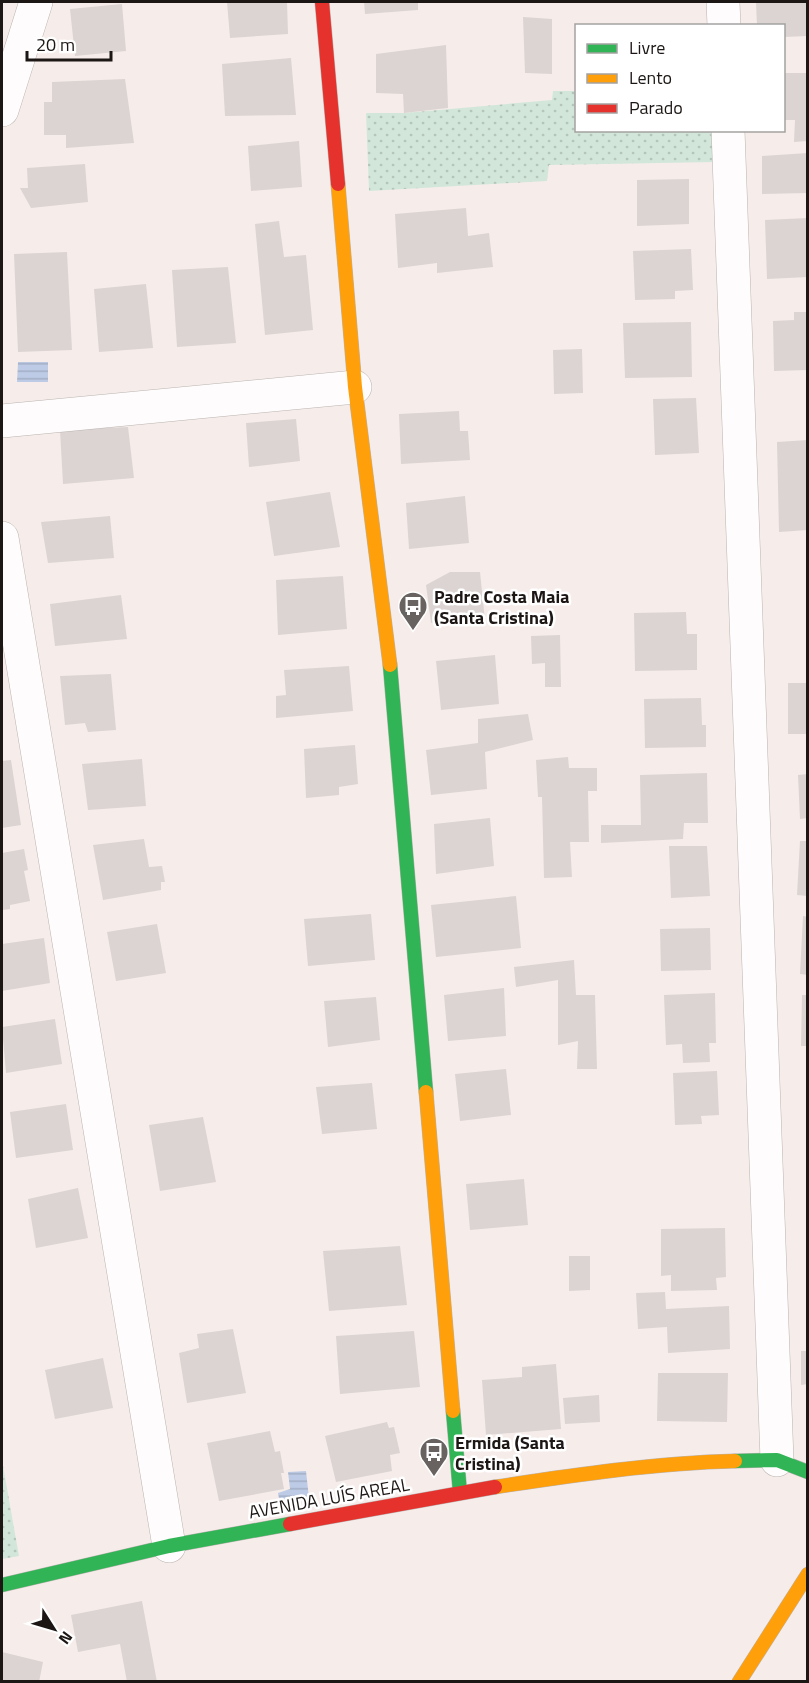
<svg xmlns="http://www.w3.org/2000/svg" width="809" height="1683" viewBox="0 0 809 1683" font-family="'Titillium Web',sans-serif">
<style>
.grass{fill:url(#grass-dots)}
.water{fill:url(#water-rules)}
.building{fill:#dbd4d2}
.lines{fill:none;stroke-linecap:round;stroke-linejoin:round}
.street-casing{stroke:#bab3b1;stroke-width:34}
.fast-casing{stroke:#bab3b1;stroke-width:15}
.slow-casing{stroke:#bab3b1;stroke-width:15}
.jam-casing{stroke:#bab3b1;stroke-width:15}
.street{stroke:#fefcfc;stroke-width:33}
.fast{stroke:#30b455;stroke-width:14}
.slow{stroke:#ff9f0a;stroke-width:14}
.jam{stroke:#e5322d;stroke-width:14}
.labels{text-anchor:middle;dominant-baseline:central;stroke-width:5;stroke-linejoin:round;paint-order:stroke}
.poi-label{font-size:18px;font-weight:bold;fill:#1c1715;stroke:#fff;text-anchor:start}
.street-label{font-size:18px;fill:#1c1715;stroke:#fff}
</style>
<defs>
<pattern id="grass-dots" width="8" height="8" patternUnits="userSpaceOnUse" patternTransform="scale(1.5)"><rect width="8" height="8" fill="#d2e7da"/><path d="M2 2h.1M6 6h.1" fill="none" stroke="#b4c5ba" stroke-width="1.8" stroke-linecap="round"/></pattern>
<pattern id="water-rules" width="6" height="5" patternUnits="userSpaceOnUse" patternTransform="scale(1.5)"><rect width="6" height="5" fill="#becbe6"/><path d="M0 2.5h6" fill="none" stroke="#a3aec4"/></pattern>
</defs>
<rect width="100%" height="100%" fill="#f6edea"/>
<g class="grass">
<polygon points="553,91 576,91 576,130 715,131 716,162 549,165 547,181 369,191 366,113 404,113 552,100"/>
<polygon points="2,1460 19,1556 2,1559"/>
</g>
<g class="water">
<polygon points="18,362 48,362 48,382 17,382"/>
<polygon points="306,1471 309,1498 280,1504 278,1493 290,1489 288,1472"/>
</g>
<g class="building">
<polygon points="227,2 287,2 288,34 230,38"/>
<polygon points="364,2 418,2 418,10 365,14"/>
<polygon points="756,2 806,2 807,36 784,37 784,26 757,26"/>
<polygon points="122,4 126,51 75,56 70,9"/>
<polygon points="523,17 552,19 552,74 525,73"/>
<polygon points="446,45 448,108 404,113 403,94 376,93 376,54"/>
<polygon points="291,58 296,115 225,116 222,64"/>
<polygon points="784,73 808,73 808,141 794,142 795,120 784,120"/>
<polygon points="125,79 134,143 66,148 66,135 44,135 44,102 52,102 52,82"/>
<polygon points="299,141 302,187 251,191 248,146"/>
<polygon points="808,153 808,193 762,194 762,156"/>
<polygon points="85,164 88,202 31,208 20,188 28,188 27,168"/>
<polygon points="689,179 689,224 637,226 637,180"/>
<polygon points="466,208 468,236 489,233 493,267 437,273 437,263 398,268 395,214"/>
<polygon points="808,218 808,277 767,279 765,220"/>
<polygon points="279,221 284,257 306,255 313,330 265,335 255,224"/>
<polygon points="691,249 693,290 675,291 675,299 635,300 633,251"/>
<polygon points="67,252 72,350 18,352 14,254"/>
<polygon points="228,267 236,343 177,347 172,270"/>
<polygon points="146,284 153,348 99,352 94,289"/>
<polygon points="794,312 808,312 808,370 774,371 773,321 794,320"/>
<polygon points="691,322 692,377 625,378 623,323"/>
<polygon points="582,349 583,393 554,394 553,350"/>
<polygon points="696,398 699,453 655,455 653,399"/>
<polygon points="459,411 460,431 468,431 470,460 401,464 399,414"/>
<polygon points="296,419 300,461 249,467 246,423"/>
<polygon points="128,427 134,478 63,484 60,430"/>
<polygon points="808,440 808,530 779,532 777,442"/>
<polygon points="330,492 340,547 274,556 266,502"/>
<polygon points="465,496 469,543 409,549 406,503"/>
<polygon points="110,516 114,558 48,563 41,522"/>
<polygon points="450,572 480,572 485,621 456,625 456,616 431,623 426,585"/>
<polygon points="343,576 347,629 278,635 276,580"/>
<polygon points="121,595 127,639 55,646 50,604"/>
<polygon points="686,612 687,634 697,634 697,670 635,671 634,613"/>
<polygon points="560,635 561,687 545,687 545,663 532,664 531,636"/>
<polygon points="495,655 499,704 441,710 436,661"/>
<polygon points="349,666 353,711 276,718 276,696 286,695 284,670"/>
<polygon points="111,674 116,730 88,732 85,723 65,725 60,676"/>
<rect x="788" y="683" width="20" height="51"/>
<polygon points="701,698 702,725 706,725 706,747 645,748 644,699"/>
<polygon points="528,714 533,740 485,752 487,789 431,795 426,750 478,743 478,719"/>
<polygon points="355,745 358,784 339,787 339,795 306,798 304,749"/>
<polygon points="568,757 569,768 597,768 597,791 588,791 589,842 570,842 572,877 544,878 542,797 538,797 536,760"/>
<polygon points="142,759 146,806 88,810 82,764"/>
<polygon points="11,760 21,825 2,828 2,761"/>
<polygon points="707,773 708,823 684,823 683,839 601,843 601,825 641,825 640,775"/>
<polygon points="808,774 808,818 800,819 798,775"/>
<polygon points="490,818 494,866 436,874 434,824"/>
<polygon points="144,839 149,867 162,866 165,882 161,882 161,890 103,900 93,845"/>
<polygon points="800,841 808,841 808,896 797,895"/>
<polygon points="669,846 707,846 710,896 671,898"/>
<polygon points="24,849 28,870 24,871 30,901 10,905 10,909 2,910 2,853"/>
<polygon points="516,896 521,948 436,957 431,905"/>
<polygon points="371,914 375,960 308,966 304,919"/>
<polygon points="803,916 808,917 808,975 800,974"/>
<polygon points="157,924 166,973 116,981 107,932"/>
<polygon points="710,928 711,970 661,971 660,929"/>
<polygon points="44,938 50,983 2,991 2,944"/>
<polygon points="574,960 576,995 595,995 597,1069 577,1069 578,1041 558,1045 558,980 516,987 514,967"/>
<polygon points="504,988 506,1036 448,1041 444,995"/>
<polygon points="715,993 716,1043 709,1043 710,1062 683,1063 682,1044 666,1045 664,995"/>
<polygon points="802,995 808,995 808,1046 801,1046"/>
<polygon points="376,997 380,1040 328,1047 324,1001"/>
<polygon points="55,1019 62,1064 6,1073 2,1027"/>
<polygon points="506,1069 511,1115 460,1121 455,1074"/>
<polygon points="717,1071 719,1115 701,1116 702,1124 675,1125 673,1073"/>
<polygon points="372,1083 377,1129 322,1134 316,1087"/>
<polygon points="66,1104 73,1150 16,1158 10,1112"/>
<polygon points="203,1117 216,1182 160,1191 149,1125"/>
<polygon points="524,1179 528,1225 470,1230 466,1184"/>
<polygon points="78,1188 88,1238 36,1248 28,1199"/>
<polygon points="725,1228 726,1277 716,1278 717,1290 671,1291 671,1275 661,1276 661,1229"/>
<polygon points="400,1246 407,1305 329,1311 323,1251"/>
<polygon points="569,1256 590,1256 590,1290 569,1291"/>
<polygon points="665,1292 666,1309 729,1306 730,1349 668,1353 667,1327 638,1329 636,1293"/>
<polygon points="233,1329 246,1393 187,1403 179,1353 199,1348 197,1334"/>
<polygon points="414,1331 420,1387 340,1394 336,1336"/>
<polygon points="801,1351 808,1351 808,1384 801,1385"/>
<polygon points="103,1358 113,1408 55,1419 45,1370"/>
<polygon points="556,1364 561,1429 486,1435 482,1380 522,1377 522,1367"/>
<polygon points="658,1373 728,1373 727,1422 657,1421"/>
<polygon points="599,1395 600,1422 565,1424 563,1398"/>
<polygon points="387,1422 389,1428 394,1427 400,1453 390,1455 392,1471 336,1482 325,1436"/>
<polygon points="270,1431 275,1452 280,1451 284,1473 281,1473 284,1489 219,1501 207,1443"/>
<polygon points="142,1601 157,1682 127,1682 120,1644 78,1652 71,1615"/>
<polygon points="2,1652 43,1662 39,1682 2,1682"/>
</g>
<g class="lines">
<g class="street-casing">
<g id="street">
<polyline points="723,2 724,26"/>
<polyline points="2,110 36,2"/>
<polyline points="728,130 777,1460"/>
<polyline points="2,421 355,387"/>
<polyline points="2,538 169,1546"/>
</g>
</g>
<g class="fast-casing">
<g id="fast">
<polyline points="390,665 426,1092"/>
<polyline points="453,1411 460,1493"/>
<polyline points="735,1461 777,1460 808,1472"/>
<polyline points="2,1585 169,1546 290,1524"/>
</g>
</g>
<g class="slow-casing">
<g id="slow">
<polyline points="338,184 355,387 390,665"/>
<polyline points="426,1092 453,1411"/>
<path d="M495,1487C574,1475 655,1463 735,1461"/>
<polyline points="739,1682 808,1574"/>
</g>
</g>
<g class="jam-casing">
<g id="jam">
<polyline points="322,2 338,184"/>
<polyline points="290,1524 495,1487"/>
</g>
</g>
<use href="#street" class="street"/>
<use href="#fast" class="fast"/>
<use href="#slow" class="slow"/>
<use href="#jam" class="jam"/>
</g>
<defs>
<g id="bus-pin" transform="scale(1.5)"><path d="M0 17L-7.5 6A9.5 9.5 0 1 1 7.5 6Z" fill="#686260" stroke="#fff"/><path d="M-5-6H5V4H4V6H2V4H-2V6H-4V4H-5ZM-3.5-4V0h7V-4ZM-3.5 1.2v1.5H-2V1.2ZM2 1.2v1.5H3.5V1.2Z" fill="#fff"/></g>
</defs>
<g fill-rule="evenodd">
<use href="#bus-pin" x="413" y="606"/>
<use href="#bus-pin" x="434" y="1452"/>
</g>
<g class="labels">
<g class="poi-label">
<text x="434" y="596">Padre Costa Maia<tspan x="434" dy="21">(Santa Cristina)</tspan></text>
<text x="455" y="1442">Ermida (Santa<tspan x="455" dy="21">Cristina)</tspan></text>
</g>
<g class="street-label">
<text transform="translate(329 1498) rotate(-10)">AVENIDA LUÍS AREAL</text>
</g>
</g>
<rect width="809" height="1683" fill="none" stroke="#1c1715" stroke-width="6"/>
<rect x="575" y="24" width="210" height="108" fill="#ffffff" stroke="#a4a2a1" stroke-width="1.5"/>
<rect x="587" y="44" width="30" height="9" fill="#30b455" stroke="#a4a2a1" stroke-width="1.5"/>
<text x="629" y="54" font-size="18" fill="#1c1715">Livre</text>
<rect x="587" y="74" width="30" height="9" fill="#ff9f0a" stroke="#a4a2a1" stroke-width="1.5"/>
<text x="629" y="84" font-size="18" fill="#1c1715">Lento</text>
<rect x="587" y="104" width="30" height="9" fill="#e5322d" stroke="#a4a2a1" stroke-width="1.5"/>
<text x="629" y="114" font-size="18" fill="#1c1715">Parado</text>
<g transform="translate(54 1629) rotate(127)" stroke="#ffffff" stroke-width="4.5" paint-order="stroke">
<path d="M0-4.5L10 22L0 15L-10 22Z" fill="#1c1715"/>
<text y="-9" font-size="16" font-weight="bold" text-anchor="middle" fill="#1c1715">N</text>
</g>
<path d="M27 51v9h84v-9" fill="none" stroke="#1c1715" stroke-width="3"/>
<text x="36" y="51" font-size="18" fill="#1c1715" stroke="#ffffff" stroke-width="4.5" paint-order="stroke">20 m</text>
</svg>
